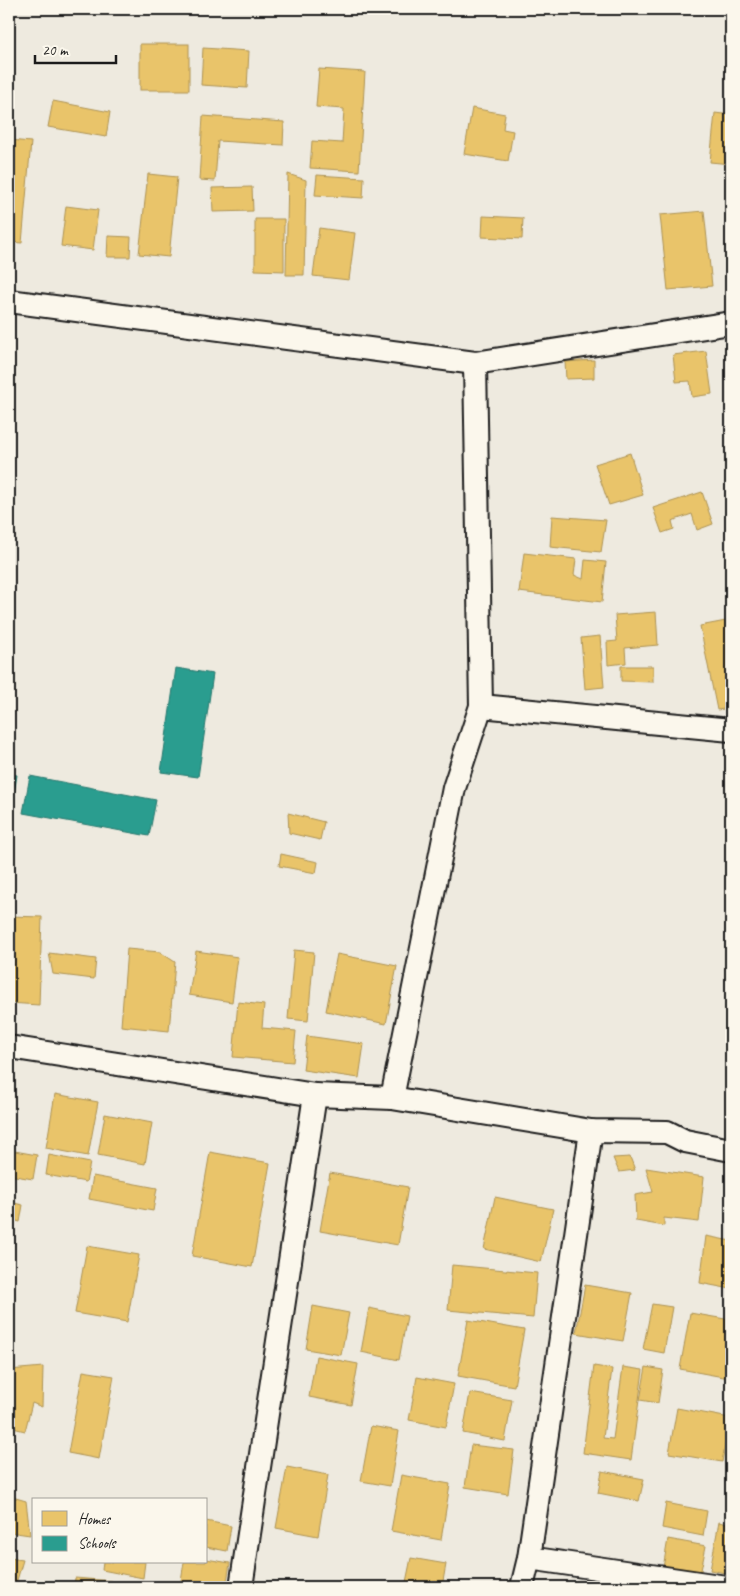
<svg xmlns="http://www.w3.org/2000/svg" width="740" height="1596" viewBox="0 0 740 1596" font-family="Caveat,sans-serif">
<style>
.homes{fill:#e9c46a;stroke:#ac9253}
.schools{fill:#2a9d8f;stroke:#26766c}
.lines{fill:none;stroke-linecap:round;stroke-linejoin:round}
.minor-casing{stroke:#1c1c1c;stroke-width:26}
.minor{stroke:#fbf7ec;stroke-width:22}
</style>
<rect width="100%" height="100%" fill="#eeeadf"/>
<filter id="ink" filterUnits="userSpaceOnUse"><feTurbulence type="fractalNoise" baseFrequency=".02" numOctaves="2"/><feDisplacementMap in="SourceGraphic" scale="10" xChannelSelector="R" yChannelSelector="G"/><feConvolveMatrix kernelMatrix="1 2 1 2 8 2 1 2 1" color-interpolation-filters="sRGB"/></filter>
<g filter="url(#ink)">
<g class="homes">
<rect x="140" y="44" width="49" height="46"/>
<polygon points="203,48 249,51 247,88 201,85"/>
<polygon points="319,69 365,72 359,171 310,168 312,141 342,143 344,109 316,107"/>
<polygon points="53,101 110,112 106,137 48,127"/>
<polygon points="472,108 505,114 503,129 513,131 508,161 464,154"/>
<polygon points="715,113 731,115 731,164 710,162"/>
<polygon points="203,116 284,122 283,145 218,141 215,181 199,180"/>
<polygon points="9,140 31,142 22,243 9,242"/>
<polygon points="148,174 177,177 169,257 139,254"/>
<polygon points="288,174 306,180 304,275 286,275"/>
<polygon points="317,175 364,178 363,198 315,195"/>
<polygon points="252,187 253,211 213,212 212,188"/>
<polygon points="66,206 98,210 93,250 61,246"/>
<polygon points="704,211 712,286 668,290 660,215"/>
<polygon points="483,216 523,218 522,239 482,237"/>
<polygon points="255,219 284,219 284,271 255,270"/>
<polygon points="319,228 355,233 349,280 313,276"/>
<polygon points="108,236 131,237 130,257 107,257"/>
<polygon points="706,351 712,394 692,397 690,381 676,382 673,355"/>
<polygon points="594,360 594,378 566,379 565,362"/>
<polygon points="630,453 643,495 609,505 595,464"/>
<polygon points="702,492 713,524 697,530 692,514 672,521 674,529 662,533 653,508"/>
<polygon points="552,516 606,520 601,552 550,547"/>
<polygon points="524,553 576,559 574,575 583,579 585,560 606,562 602,602 519,592"/>
<polygon points="656,612 658,645 625,648 626,663 608,665 607,642 617,641 615,615"/>
<polygon points="731,620 731,708 717,710 700,626"/>
<polygon points="600,636 604,687 585,689 581,638"/>
<polygon points="621,666 653,666 653,682 621,681"/>
<polygon points="288,813 324,822 320,840 289,833"/>
<polygon points="281,854 318,862 316,873 279,866"/>
<polygon points="9,916 42,917 39,1005 9,1003"/>
<polygon points="127,949 160,952 175,962 169,1031 121,1026"/>
<polygon points="294,950 314,952 308,1021 288,1019"/>
<polygon points="196,951 238,957 232,1002 189,995"/>
<polygon points="49,953 96,959 94,979 53,974"/>
<polygon points="337,954 397,966 386,1024 326,1011"/>
<polygon points="238,1002 264,1005 262,1028 296,1031 293,1062 233,1057"/>
<polygon points="307,1036 364,1044 359,1078 303,1070"/>
<polygon points="55,1094 98,1102 88,1156 46,1148"/>
<polygon points="105,1114 152,1123 145,1164 98,1155"/>
<polygon points="9,1150 37,1155 33,1179 9,1175"/>
<polygon points="210,1152 270,1163 252,1267 192,1256"/>
<polygon points="49,1155 90,1163 86,1182 46,1175"/>
<polygon points="630,1157 635,1170 619,1172 613,1158"/>
<polygon points="646,1168 704,1177 699,1222 664,1218 664,1226 636,1221 635,1195 653,1192"/>
<polygon points="330,1173 408,1187 398,1245 320,1231"/>
<polygon points="93,1176 157,1188 153,1211 89,1199"/>
<polygon points="495,1197 553,1209 541,1262 484,1249"/>
<polygon points="9,1202 23,1205 20,1222 9,1219"/>
<polygon points="706,1236 731,1241 731,1289 700,1283"/>
<polygon points="87,1246 139,1255 127,1322 75,1313"/>
<polygon points="452,1265 537,1273 533,1318 448,1310"/>
<polygon points="585,1285 632,1293 623,1341 576,1333"/>
<polygon points="652,1304 672,1307 664,1353 643,1349"/>
<polygon points="313,1306 349,1313 341,1355 306,1349"/>
<polygon points="369,1308 407,1316 399,1360 361,1352"/>
<polygon points="690,1313 731,1320 731,1366 729,1378 680,1369"/>
<polygon points="468,1320 524,1330 514,1386 458,1376"/>
<polygon points="316,1356 358,1364 351,1405 309,1397"/>
<polygon points="594,1366 612,1369 603,1438 613,1439 623,1367 643,1370 631,1460 583,1453"/>
<polygon points="43,1367 42,1407 32,1403 25,1431 9,1427 9,1370"/>
<polygon points="646,1367 663,1370 658,1403 640,1400"/>
<polygon points="83,1371 114,1376 99,1459 68,1453"/>
<polygon points="417,1377 454,1384 446,1427 409,1420"/>
<polygon points="470,1393 512,1400 505,1441 463,1433"/>
<polygon points="677,1408 730,1418 722,1462 669,1453"/>
<polygon points="371,1426 399,1431 390,1486 361,1481"/>
<polygon points="471,1445 514,1450 508,1494 465,1487"/>
<polygon points="287,1467 328,1475 318,1536 276,1528"/>
<polygon points="602,1471 644,1479 639,1501 598,1493"/>
<polygon points="401,1475 450,1484 441,1540 391,1531"/>
<polygon points="9,1496 26,1501 30,1535 9,1532"/>
<polygon points="666,1503 707,1511 703,1536 662,1528"/>
<polygon points="206,1521 231,1526 227,1551 206,1547"/>
<polygon points="719,1522 731,1525 731,1574 710,1570"/>
<polygon points="668,1539 706,1546 700,1575 663,1568"/>
<polygon points="9,1558 23,1560 15,1587 9,1587"/>
<polygon points="411,1558 446,1564 442,1587 405,1587"/>
<polygon points="206,1559 230,1563 226,1587 180,1587 184,1562 206,1562"/>
<polygon points="103,1562 145,1562 143,1578 102,1570"/>
<polygon points="75,1578 112,1581 112,1587 74,1587"/>
</g>
<g class="schools">
<polygon points="176,668 213,674 198,777 161,772"/>
<polygon points="9,774 17,775 11,811 9,810"/>
<polygon points="30,776 156,800 149,836 23,813"/>
</g>
<g class="lines">
<g class="minor-casing">
<g id="minor">
<polyline points="9,301 475,363 731,323"/>
<polyline points="481,706 731,730"/>
<polyline points="9,1047 315,1095 392,1098 591,1131 667,1132 685,1141 731,1150"/>
<polyline points="392,1098 454,788 481,706 475,363"/>
<polyline points="529,1558 726,1587"/>
<polyline points="241,1587 315,1095"/>
<polyline points="522,1587 529,1558 591,1131"/>
</g>
</g>
<use href="#minor" class="minor"/>
</g>
</g>
<rect width="740" height="1596" fill="none" stroke="#fbf7ec" stroke-width="30"/>
<rect x="15" y="15" width="710" height="1566" fill="none" stroke="#1c1c1c" stroke-width="2" filter="url(#ink)"/>
<rect x="32" y="1498" width="175" height="65" fill="#fbf7ec" stroke="#a29f99"/>
<rect x="42" y="1511" width="25" height="15" fill="#e9c46a" stroke="#a29f99"/>
<text x="78" y="1524" font-size="15" fill="#1c1c1c">Homes</text>
<rect x="42" y="1536" width="25" height="15" fill="#2a9d8f" stroke="#a29f99"/>
<text x="78" y="1548" font-size="15" fill="#1c1c1c">Schools</text>
<path d="M35 55v8h81v-8" fill="none" stroke="#1c1c1c" stroke-width="2.5"/>
<text x="42" y="55" font-size="15" fill="#1c1c1c" stroke="#fbf7ec" stroke-width="4" paint-order="stroke">20 m</text>
</svg>
